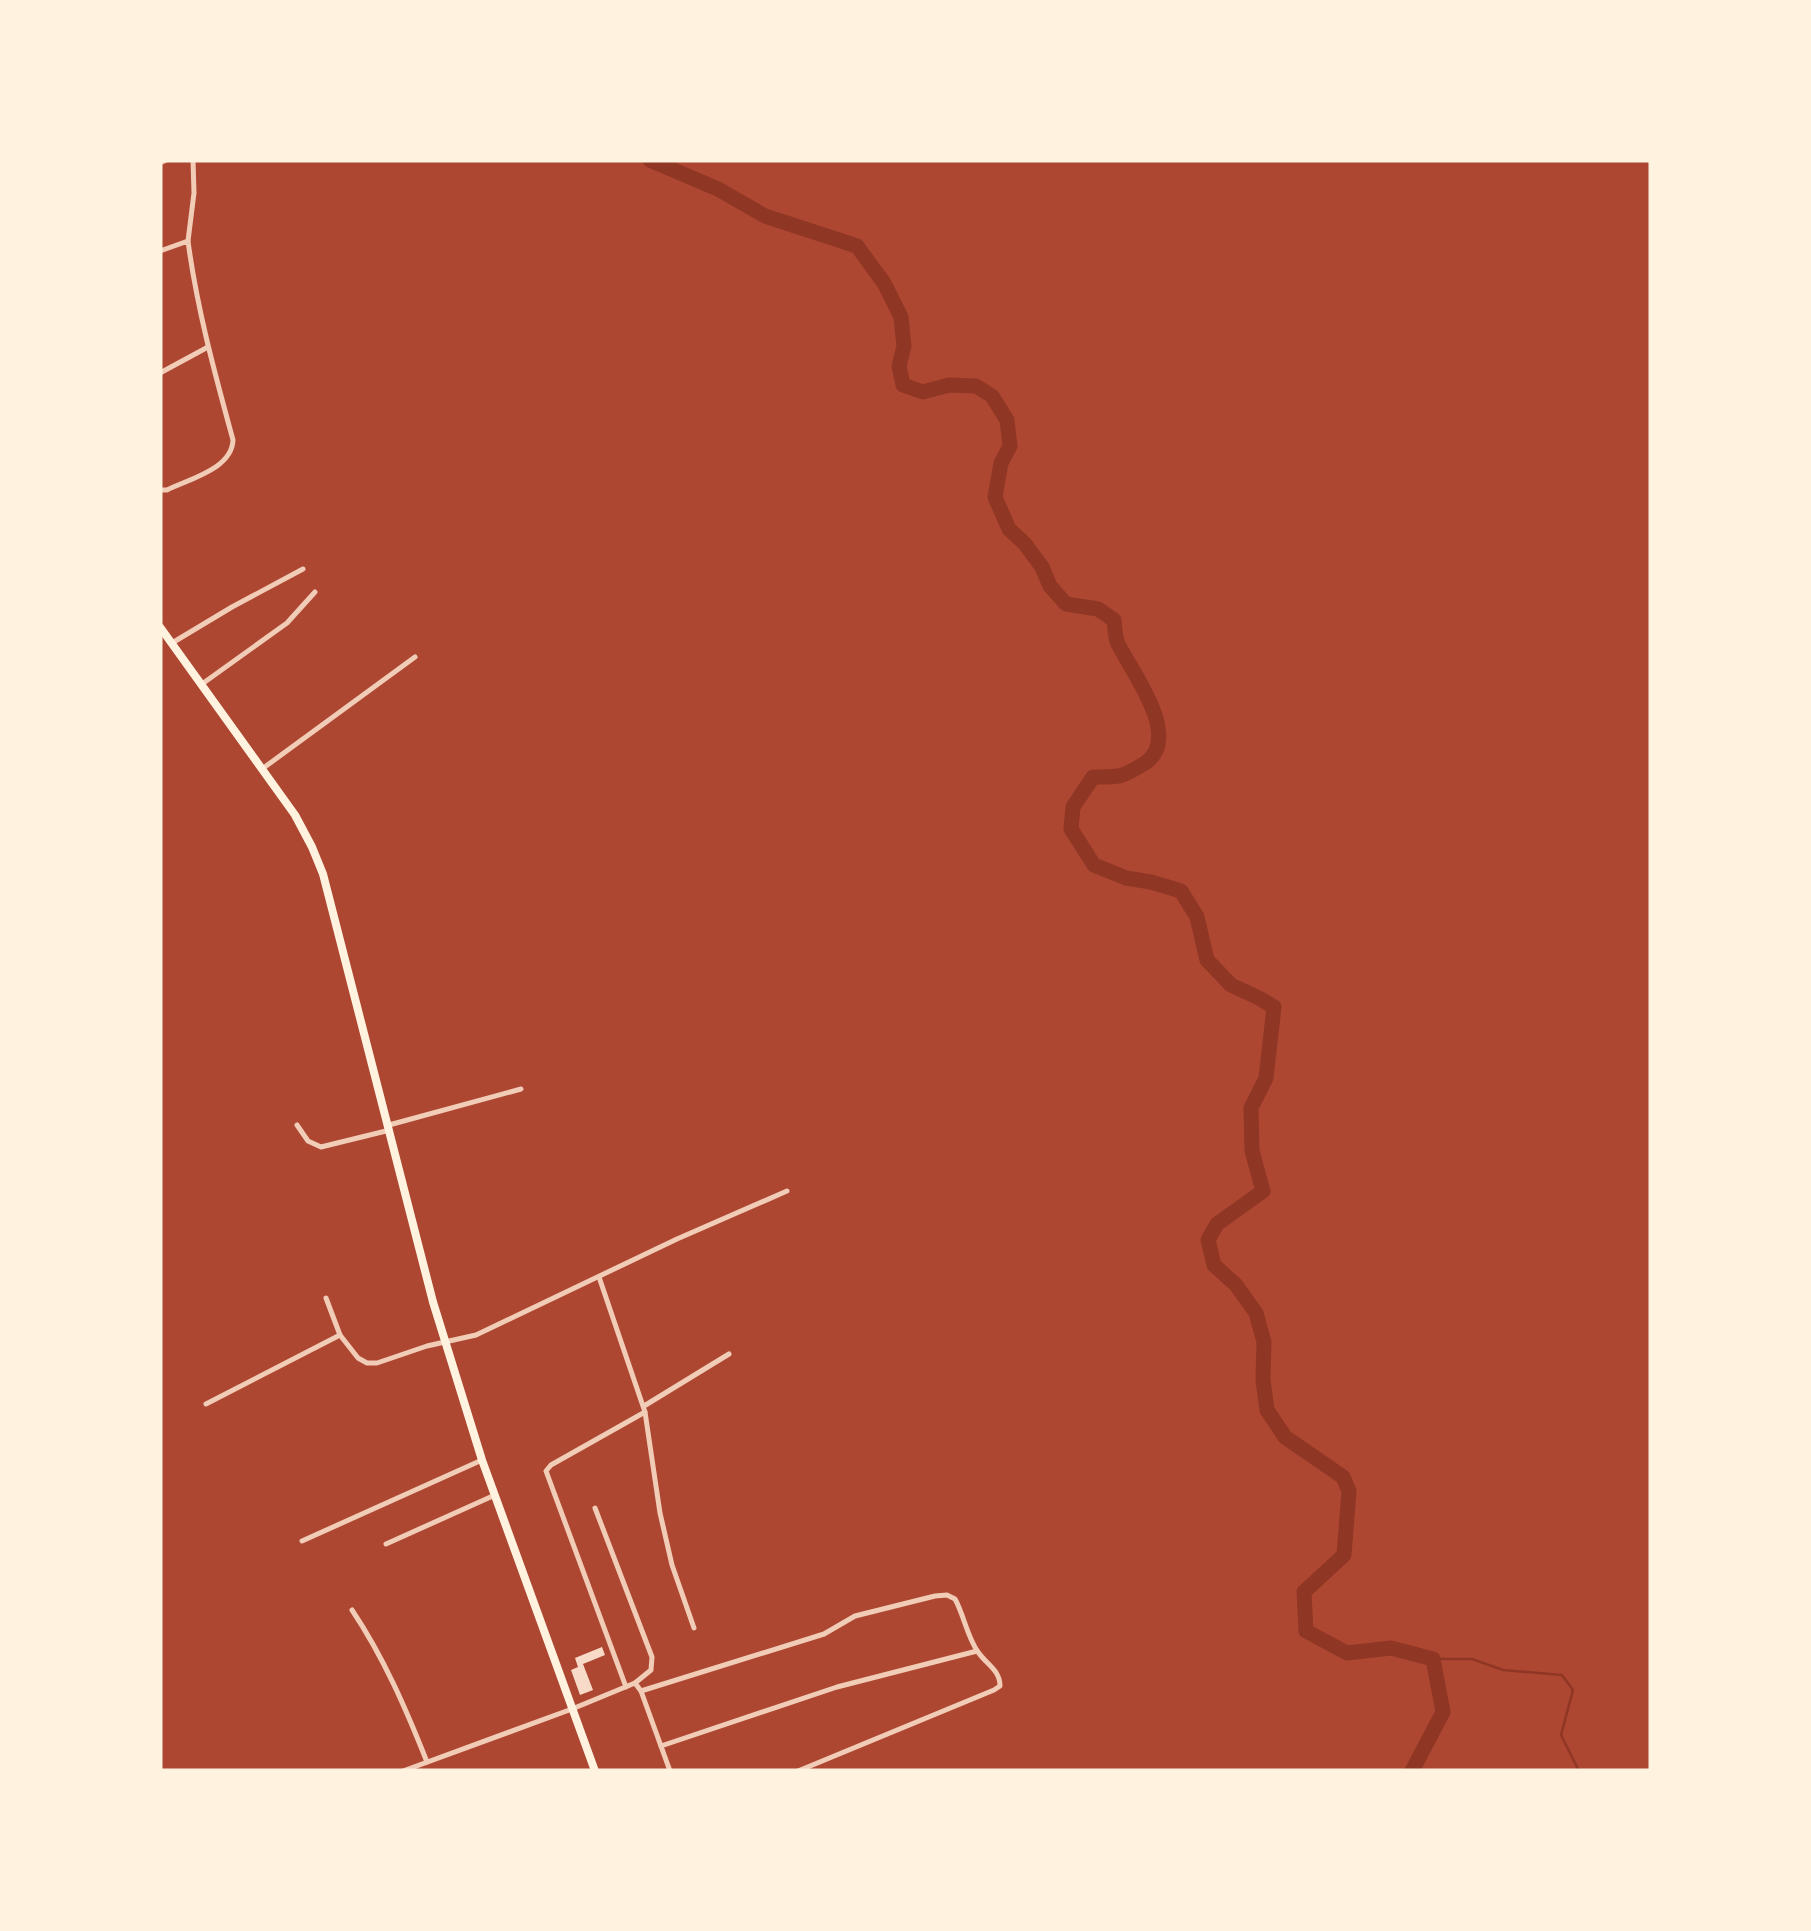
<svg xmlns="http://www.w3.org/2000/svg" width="1811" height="1931" viewBox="0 0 1811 1931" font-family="Inter,sans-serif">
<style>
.green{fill:#ae4732}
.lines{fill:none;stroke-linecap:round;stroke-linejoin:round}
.stream{stroke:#8f3625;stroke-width:2.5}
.river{stroke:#8f3625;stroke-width:15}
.building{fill:#f7dbc8}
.minor{stroke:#f1ccb7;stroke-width:5}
.secondary{stroke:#fff3e0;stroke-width:8}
</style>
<rect width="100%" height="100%" fill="#c8553d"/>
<rect class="green" x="160" y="160" width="1491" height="1611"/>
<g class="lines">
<polyline class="stream" points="1433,1659 1472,1659 1503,1670 1562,1675 1573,1690 1561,1735 1579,1771"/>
<path class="river" d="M650,160L718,189L765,216L857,246L884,283L901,317L904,346L899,366L903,385L923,392L949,385L976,386L992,396L1007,420L1010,446L1001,463L995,497L1009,529L1025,544L1042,567L1050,586L1066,604L1098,609L1114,620C1115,628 1115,637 1118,644C1132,672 1183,738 1145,763C1121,778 1121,777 1093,777L1073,807L1071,829L1094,865L1126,878L1151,882L1181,891L1197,917L1207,960L1231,985L1259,998L1274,1007L1266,1078L1251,1108L1252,1151L1263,1191L1217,1224L1208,1240L1214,1265L1236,1285L1256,1313L1264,1342L1263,1380L1267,1410L1285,1437L1343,1477L1349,1491L1344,1555L1304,1592L1306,1631L1347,1653L1391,1648L1433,1659L1443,1712L1412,1771"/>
</g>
<polygon class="building" points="602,1647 605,1655 583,1664 593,1690 580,1695 571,1670 578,1667 575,1658"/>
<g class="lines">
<g class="minor">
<polyline points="160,163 166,160"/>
<polyline points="188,241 194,193 193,160"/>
<path d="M160,251L188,241C197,309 215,374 233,440C232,469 189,479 167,490H160"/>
<polyline points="160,373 208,347"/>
<polyline points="172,643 232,607 303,569"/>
<polyline points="202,684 287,623 315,592"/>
<polyline points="262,769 415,657"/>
<polyline points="297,1125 308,1141 321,1147 390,1130"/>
<polyline points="389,1125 521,1089"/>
<polyline points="599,1277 645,1412 551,1465 546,1471 626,1687"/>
<polyline points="326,1298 340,1335 358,1358 367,1363 377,1363 427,1346 476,1335 677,1239 787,1191"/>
<polyline points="206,1404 340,1335"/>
<polyline points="644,1406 729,1354"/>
<polyline points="645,1412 660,1513 672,1565 694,1628"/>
<polyline points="302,1541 482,1460"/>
<polyline points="386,1544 495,1495"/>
<path d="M352,1610C384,1658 406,1709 427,1762"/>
<polyline points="635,1683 641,1691 670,1771"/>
<path d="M641,1691L824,1634L855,1616L935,1596L947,1595L955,1599C964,1615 967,1637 978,1652C987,1665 1000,1670 1000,1686L994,1690L798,1771"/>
<polyline points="661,1746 837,1687 977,1651"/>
<polyline points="403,1771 572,1709 635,1683 651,1670 652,1657 595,1508"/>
</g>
<polyline class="secondary" points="160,627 295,815 312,847 323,874 433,1302 482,1460 595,1771"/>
</g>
<rect width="1811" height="1931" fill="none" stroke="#fff3e0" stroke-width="325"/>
</svg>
